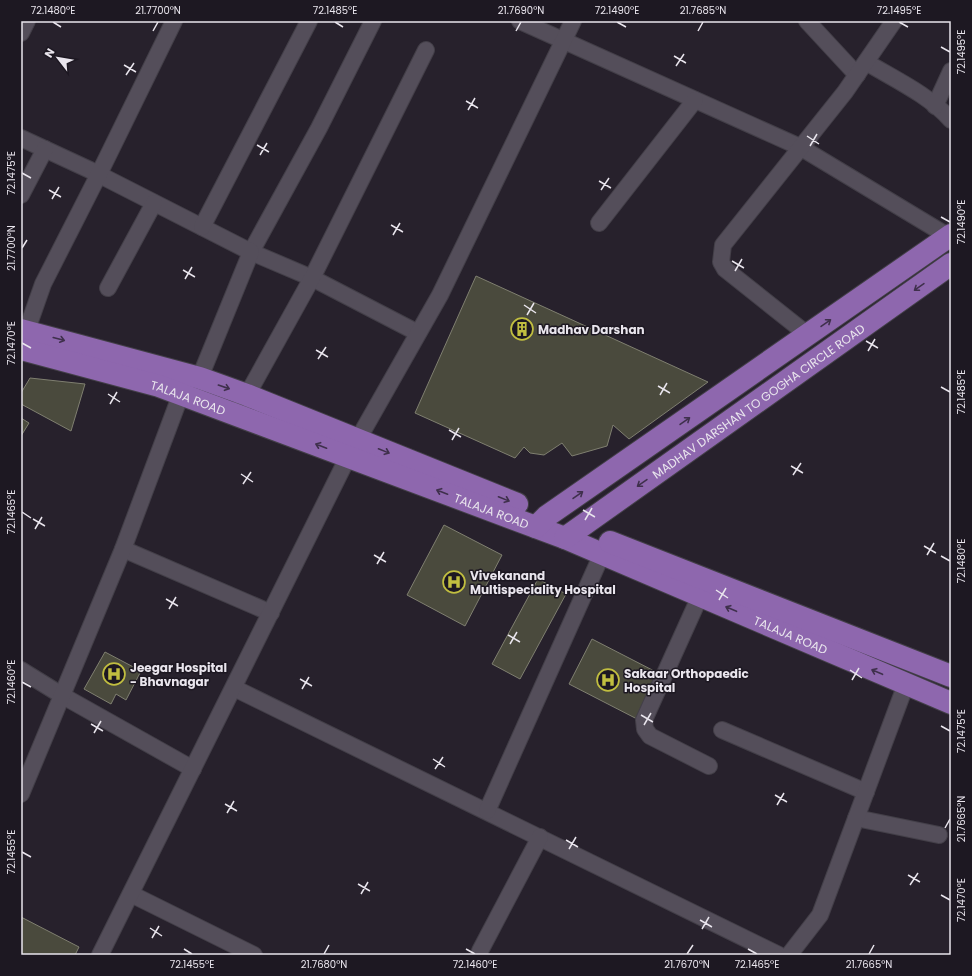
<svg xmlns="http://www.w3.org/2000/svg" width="972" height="976" viewBox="0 0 972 976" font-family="Poppins,sans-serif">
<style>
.building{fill:#4a4a3d;stroke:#7f7f70}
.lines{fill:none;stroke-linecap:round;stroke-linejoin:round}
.street-casing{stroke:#433f48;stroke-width:18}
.primary-casing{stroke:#433f48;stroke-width:24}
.street{stroke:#544e5a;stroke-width:16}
.primary{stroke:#8e67ae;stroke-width:22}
.oneway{stroke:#3f304c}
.ticks{fill:none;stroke:#e9e5ed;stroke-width:1.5}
.labels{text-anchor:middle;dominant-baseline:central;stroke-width:3;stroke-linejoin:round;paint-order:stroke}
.poi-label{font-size:12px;font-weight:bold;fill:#e9e5ed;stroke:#1d1822;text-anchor:start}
.street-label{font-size:12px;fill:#e9e5ed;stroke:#1d1822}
.neatline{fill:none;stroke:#e9e5ed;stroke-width:1.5}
.ticks-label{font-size:10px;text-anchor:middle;fill:#e9e5ed}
</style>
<rect width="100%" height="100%" fill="#27212c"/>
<g class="building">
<polygon points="476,276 708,382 629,439 613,425 607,446 572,456 562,443 544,455 530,453 524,447 515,458 415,413"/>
<polygon points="30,378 85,384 71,431 21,404 21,393"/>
<polygon points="21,418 29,423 21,436"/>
<polygon points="444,525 502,555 465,626 407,595"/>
<polygon points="538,579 566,594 520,679 492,664"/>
<polygon points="592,639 662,675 639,720 569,684"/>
<polygon points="105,652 141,671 126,700 116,694 111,704 84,689"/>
<polygon points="21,917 79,947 75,955 21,955"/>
</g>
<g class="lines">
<g class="street-casing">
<g id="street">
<polyline points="373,21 319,128 251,252 312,278 418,333"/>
<polyline points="520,21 800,147 951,238"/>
<polyline points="807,21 857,75"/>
<polyline points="21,33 27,21"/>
<path d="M866,62C894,79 929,95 951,120"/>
<polyline points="935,106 951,71"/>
<polyline points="21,138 90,170 251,252 196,387"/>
<polyline points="21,195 45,149"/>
<polyline points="599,223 695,100"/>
<polyline points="202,227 309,21"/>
<polyline points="108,288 154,203"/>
<polyline points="808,335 725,269 721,262 723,245 845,92 894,21"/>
<polyline points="23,341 43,284 99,174 174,21"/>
<polyline points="236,415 312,278 426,50"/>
<polyline points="123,549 271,613"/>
<polyline points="700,596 644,720 645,729 650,736 709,766"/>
<polyline points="21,670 63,696 193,769"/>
<polyline points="234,688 779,955"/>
<polyline points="722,730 866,792"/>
<polyline points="21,794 123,549 181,394"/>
<polyline points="487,811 602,554"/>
<polyline points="856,818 939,835"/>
<polyline points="131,894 254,955"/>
<polyline points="480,951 540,837"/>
<polyline points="100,955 348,457 440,295 573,21"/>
<polyline points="789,955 820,915 906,684"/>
</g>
</g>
<g class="primary-casing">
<g id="primary">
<polyline points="21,330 200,378 247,395 517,504"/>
<path id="s1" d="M21,349L159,386L565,538L951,703"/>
<polyline points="536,527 547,516 951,235"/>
<path id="s2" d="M565,538L951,264"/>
<polyline points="610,542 951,676"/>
</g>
</g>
<use href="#street" class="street"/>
<use href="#primary" class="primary"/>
</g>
<defs><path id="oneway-shaft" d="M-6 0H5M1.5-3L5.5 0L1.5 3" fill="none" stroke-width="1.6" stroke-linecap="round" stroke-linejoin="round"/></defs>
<g class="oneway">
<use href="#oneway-shaft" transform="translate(919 287) rotate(145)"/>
<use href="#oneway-shaft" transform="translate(826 323) rotate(-35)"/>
<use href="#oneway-shaft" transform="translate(59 339) rotate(15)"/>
<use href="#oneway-shaft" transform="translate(224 387) rotate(19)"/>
<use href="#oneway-shaft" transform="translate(685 421) rotate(-35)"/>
<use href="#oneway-shaft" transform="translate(321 446) rotate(-159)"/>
<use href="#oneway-shaft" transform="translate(384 451) rotate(22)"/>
<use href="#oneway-shaft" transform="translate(642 483) rotate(145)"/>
<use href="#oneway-shaft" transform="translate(442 492) rotate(-159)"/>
<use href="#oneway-shaft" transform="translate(578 495) rotate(-35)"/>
<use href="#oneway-shaft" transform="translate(504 499) rotate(22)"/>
<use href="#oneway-shaft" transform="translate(731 609) rotate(-157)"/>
<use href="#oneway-shaft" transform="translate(877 672) rotate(-157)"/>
</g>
<path class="ticks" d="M53,22L61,27M335,22L343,27M617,22L626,27M899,22L908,27M153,31L158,22M516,31L521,22M698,31L703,22M941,47L950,52M674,56L686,63M124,65L136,72M676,66L684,54M126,75L134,63M466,101L478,108M468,110L475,98M807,136L819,144M257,145L269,152M810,146L817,134M260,155L267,143M22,173L31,178M599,181L611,188M49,190L61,197M601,190L609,178M52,199L59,187M941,217L950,222M391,225L403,232M393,235L400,223M22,248L27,240M732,261L744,268M183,270L195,277M735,271L742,259M185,279L192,267M524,305L536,313M527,315L534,303M866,341L878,348M22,343L31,348M316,350L328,357M868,351L875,339M318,359L326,347M658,386L670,393M941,387L950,392M108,394L120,402M660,395L667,383M110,404L117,392M449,430L461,437M452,440L459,428M791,466L803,473M241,474L253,482M793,475L801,463M243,484L251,472M583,510L595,517M22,512L31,518M33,519L45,526M585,520L592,508M35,529L42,517M924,546L936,553M374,555L386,562M927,555L934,543M941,556L950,561M377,564L384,552M716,590L728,598M166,599L178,606M719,600L726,588M169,609L176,597M508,635L520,642M510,644L517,632M850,670L862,678M300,679L312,686M852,680L859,668M22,682L31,687M302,689L309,677M641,715L653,722M91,724L103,731M644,725L651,713M941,726L950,731M94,733L101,721M433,759L445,767M435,769L443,757M775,795L787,802M225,804L237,811M777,805L784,793M227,813L234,801M945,828L950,819M566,840L578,847M569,849L576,837M22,852L31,857M908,875L920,882M358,884L370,891M910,885L918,873M361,894L368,882M941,895L950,900M700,920L712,927M150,928L162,936M702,929L709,917M152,938L159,926M184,949L192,954M466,949L475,954M748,949L757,954M324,954L329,945M687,954L693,945M869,954L874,945"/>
<defs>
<g id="building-ring" transform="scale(1.15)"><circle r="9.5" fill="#1d1822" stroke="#c1be40" stroke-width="1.5"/><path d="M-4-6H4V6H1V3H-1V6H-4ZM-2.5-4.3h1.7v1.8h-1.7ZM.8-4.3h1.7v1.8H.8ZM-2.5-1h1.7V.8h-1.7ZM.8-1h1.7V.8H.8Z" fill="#c1be40"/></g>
<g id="hospital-ring" transform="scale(1.15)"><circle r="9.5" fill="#1d1822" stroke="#c1be40" stroke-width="1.5"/><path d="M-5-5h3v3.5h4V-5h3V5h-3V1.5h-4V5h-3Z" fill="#c1be40"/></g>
</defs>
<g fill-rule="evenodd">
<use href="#building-ring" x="522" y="329"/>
<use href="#hospital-ring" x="454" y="582"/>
<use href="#hospital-ring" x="114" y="674"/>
<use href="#hospital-ring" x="608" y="680"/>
</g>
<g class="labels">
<g class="poi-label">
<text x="538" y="329">Madhav Darshan</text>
<text x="470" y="575">Vivekanand<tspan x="470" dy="14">Multispeciality Hospital</tspan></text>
<text x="130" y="667">Jeegar Hospital<tspan x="130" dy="14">- Bhavnagar</tspan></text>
<text x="624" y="673">Sakaar Orthopaedic<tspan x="624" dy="14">Hospital</tspan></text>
</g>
<g class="street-label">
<text stroke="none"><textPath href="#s1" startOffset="174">TALAJA ROAD</textPath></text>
<text stroke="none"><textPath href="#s2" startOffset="237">MADHAV DARSHAN TO GOGHA CIRCLE ROAD</textPath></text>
<text stroke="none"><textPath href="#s1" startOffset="498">TALAJA ROAD</textPath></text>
<text stroke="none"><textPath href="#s1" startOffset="822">TALAJA ROAD</textPath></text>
</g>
</g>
<rect width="972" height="976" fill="none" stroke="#1d1822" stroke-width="44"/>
<g transform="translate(58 58) rotate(301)" stroke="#1d1822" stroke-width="3" paint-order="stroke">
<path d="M0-3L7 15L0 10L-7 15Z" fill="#e9e5ed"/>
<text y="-6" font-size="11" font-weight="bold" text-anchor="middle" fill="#e9e5ed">N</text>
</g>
<rect x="22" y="22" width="928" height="932" class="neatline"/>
<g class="ticks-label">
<text x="53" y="14">72.1480°E</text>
<text x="158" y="14">21.7700°N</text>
<text x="335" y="14">72.1485°E</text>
<text x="521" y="14">21.7690°N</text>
<text x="617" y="14">72.1490°E</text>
<text x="703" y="14">21.7685°N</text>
<text x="899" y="14">72.1495°E</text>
<text transform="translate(961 52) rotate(-90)" y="4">72.1495°E</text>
<text transform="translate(11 173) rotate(-90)" y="4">72.1475°E</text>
<text transform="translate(961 222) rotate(-90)" y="4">72.1490°E</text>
<text transform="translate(11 248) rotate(-90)" y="4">21.7700°N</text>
<text transform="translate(11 343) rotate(-90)" y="4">72.1470°E</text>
<text transform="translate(961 392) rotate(-90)" y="4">72.1485°E</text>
<text transform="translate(11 512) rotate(-90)" y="4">72.1465°E</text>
<text transform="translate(961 561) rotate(-90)" y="4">72.1480°E</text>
<text transform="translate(11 682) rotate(-90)" y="4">72.1460°E</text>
<text transform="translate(961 731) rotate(-90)" y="4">72.1475°E</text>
<text transform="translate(961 819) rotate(-90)" y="4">21.7665°N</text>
<text transform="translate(11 852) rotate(-90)" y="4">72.1455°E</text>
<text transform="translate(961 900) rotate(-90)" y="4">72.1470°E</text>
<text x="192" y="968">72.1455°E</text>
<text x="324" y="968">21.7680°N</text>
<text x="475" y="968">72.1460°E</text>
<text x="687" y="968">21.7670°N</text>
<text x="757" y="968">72.1465°E</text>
<text x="869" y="968">21.7665°N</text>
</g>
</svg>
